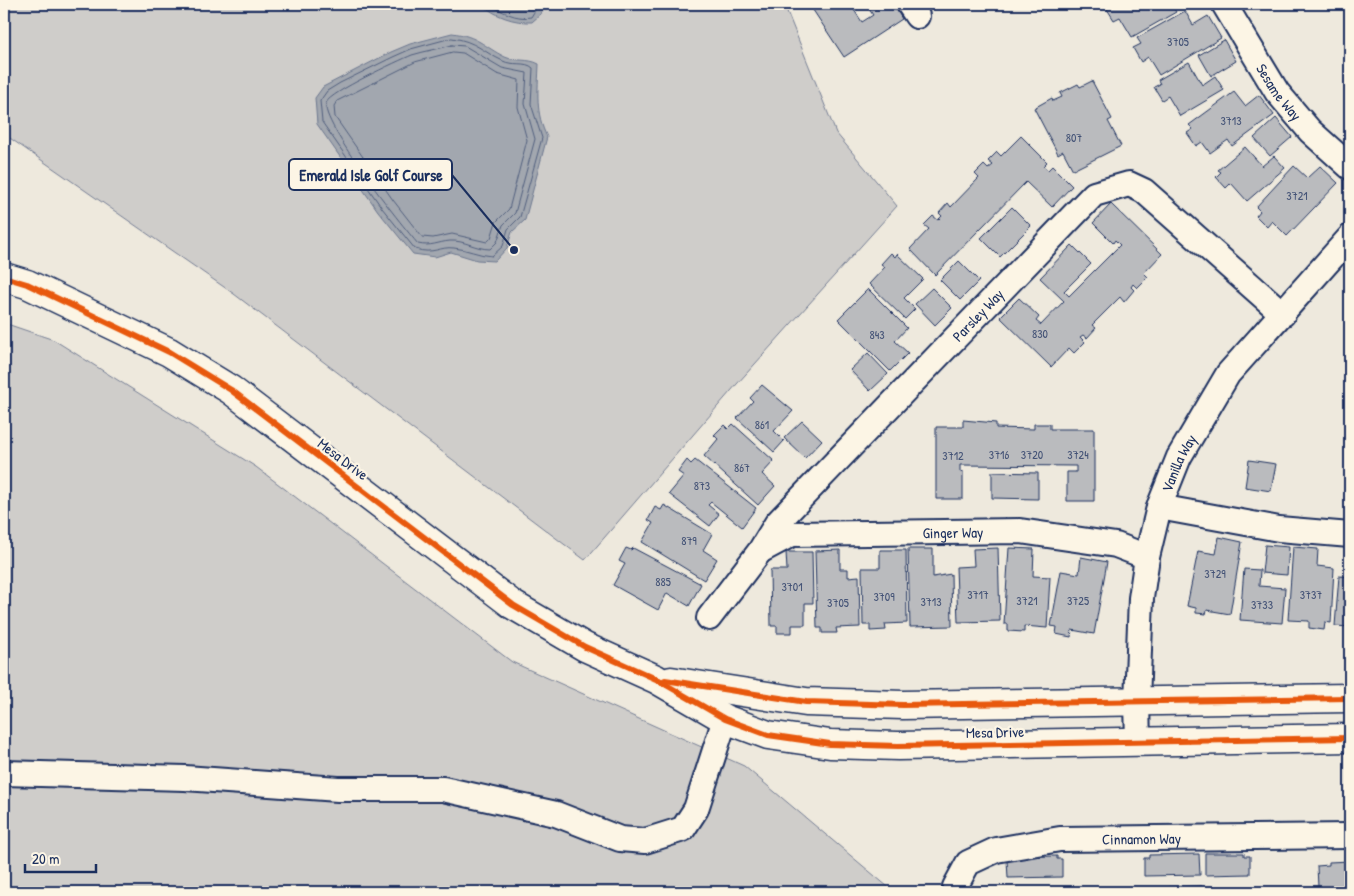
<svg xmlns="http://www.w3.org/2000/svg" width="1354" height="896" viewBox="0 0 1354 896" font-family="'Patrick Hand',sans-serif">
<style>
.green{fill:#cfcdca;stroke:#757e94}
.water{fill:#a2a7af;stroke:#6c778f}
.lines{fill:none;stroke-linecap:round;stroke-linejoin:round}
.shore{stroke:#515f7e;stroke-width:1}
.building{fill:#babbbe;stroke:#1b2f5e}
.minor-casing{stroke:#1b2f5e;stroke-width:28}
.major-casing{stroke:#1b2f5e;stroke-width:31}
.minor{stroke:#fcf5e5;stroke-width:24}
.major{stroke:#fcf5e5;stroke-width:28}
.cycleway-casing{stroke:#fcf5e5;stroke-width:9}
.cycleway{stroke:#e8590c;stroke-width:6}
.labels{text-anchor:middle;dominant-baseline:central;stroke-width:4.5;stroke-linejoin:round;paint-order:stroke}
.number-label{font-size:12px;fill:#435276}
.street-label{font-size:15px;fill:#1b2f5e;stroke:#fcf5e5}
.leader{fill:none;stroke:#1b2f5e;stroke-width:2}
.callout-dot{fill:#1b2f5e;stroke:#fcf5e5;stroke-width:2}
.callout{fill:#fcf5e5;stroke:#1b2f5e;stroke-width:2}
.callout-label{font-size:16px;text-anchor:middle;font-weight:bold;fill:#1b2f5e}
</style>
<rect width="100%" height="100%" fill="#eee9dd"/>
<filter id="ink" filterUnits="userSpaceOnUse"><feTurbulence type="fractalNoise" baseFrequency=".02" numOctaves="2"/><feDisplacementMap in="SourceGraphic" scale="10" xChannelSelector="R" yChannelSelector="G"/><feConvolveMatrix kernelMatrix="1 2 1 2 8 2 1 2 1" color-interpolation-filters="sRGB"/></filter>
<g filter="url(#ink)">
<g class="green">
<polygon points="4,4 784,4 836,133 897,206 737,384 585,560 234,294 4,134"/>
<polygon points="4,323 54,340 256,467 512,662 744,766 894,892 4,892"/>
</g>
<g class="water">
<path d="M482,4H544L541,14L532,22C515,23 494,16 482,4Z"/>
<path d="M452,33C478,36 483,46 505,57C516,62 528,58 539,64C538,91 535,113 547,137L525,220L512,232L507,248L495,261L477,260L451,252L435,257L413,254L378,211L317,124L315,98L323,87L391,52L410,44Z"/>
</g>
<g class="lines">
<g class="shore">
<path d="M489,4C500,11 517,20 531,17L539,4"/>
<path d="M452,38C476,41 483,52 503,61C512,66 526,61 533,68L531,104L542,138L520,217L508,229L503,246L492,256C478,255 467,249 454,248C440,246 434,255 415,249L382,208L322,122L320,101L327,91L340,83L393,57L411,49Z"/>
<path d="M452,45L465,46L502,68L527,73L525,104L535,139L515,213L503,225L497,242L490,249C476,249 464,240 450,241C438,242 431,247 418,244C402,225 320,123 326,103C330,92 398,61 412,55C425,51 439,49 452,45Z"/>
<polygon points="453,52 463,53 497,74 519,80 518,107 527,140 509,209 496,222 491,238 487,242 452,234 433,238 422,237 393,200 335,117 334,106 337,101 415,62"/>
</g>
</g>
<g class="building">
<polygon points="809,4 863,4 854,10 862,22 873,15 869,9 877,4 893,4 902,19 844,57"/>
<polygon points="1111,4 1171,4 1176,12 1132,37 1120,17 1114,20 1107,9 1112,5"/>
<polygon points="1337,4 1350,4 1350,15 1344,7 1341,9"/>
<polygon points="1185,11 1193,25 1208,16 1221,38 1159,75 1148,57 1141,62 1133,48 1141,44 1137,38"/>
<polygon points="1224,40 1236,61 1211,76 1199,55"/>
<polygon points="1189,62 1202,85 1215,76 1224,90 1180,116 1168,96 1162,100 1154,87 1160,84 1158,80"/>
<polygon points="1092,81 1112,119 1108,121 1121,146 1073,170 1063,151 1058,154 1034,108 1052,98 1053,101 1062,97 1060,93 1078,84 1080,87"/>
<polygon points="1234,92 1245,106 1259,95 1274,115 1232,146 1228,140 1210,153 1202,142 1196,146 1187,133 1193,129 1189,125"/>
<polygon points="1276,118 1292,137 1270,156 1254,138"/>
<polygon points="1021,136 1047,162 1043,166 1048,170 1052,166 1072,186 1052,207 1026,182 935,275 910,249 929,229 924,225 933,216 938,220 942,216 939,213 948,203 951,207 979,178 975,174 984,165 988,169 993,165 988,161 997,152 1001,156"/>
<polygon points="1245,147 1262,166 1274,156 1285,168 1247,201 1231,183 1226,188 1216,177 1221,172 1218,170"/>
<polygon points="1294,166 1307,178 1320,166 1338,183 1287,236 1272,221 1267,227 1256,216 1260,211 1256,207"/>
<polygon points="1111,204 1162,254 1144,273 1148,277 1137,288 1133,284 1131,287 1134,290 1124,302 1120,297 1092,325 1096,328 1087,338 1083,335 1080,337 1085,342 1074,353 1069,348 1051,367 1000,317 1019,298 1039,317 1036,321 1041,325 1064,301 1040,278 1072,245 1091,264 1064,291 1069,296 1120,245 1115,240 1113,243 1093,223"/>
<polygon points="1012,207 1031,226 1000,257 981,238"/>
<polygon points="891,253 895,257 897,254 923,279 904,298 915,309 905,319 869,284 885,267 881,264"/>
<polygon points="959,261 979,281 960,300 940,280"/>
<polygon points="932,288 952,308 935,325 915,304"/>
<polygon points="868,289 907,328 895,341 908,353 890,371 838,319"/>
<polygon points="868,353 888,374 870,391 850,370"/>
<polygon points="762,385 793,411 774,431 784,441 774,452 737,418 753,401 750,398"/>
<polygon points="963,420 996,423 996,428 1034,429 1034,424 1050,424 1050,429 1094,429 1094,501 1067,501 1067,472 1076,472 1076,466 960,465 960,472 963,471 963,499 936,499 936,427 963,427"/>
<polygon points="802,421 822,440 805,458 784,438"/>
<polygon points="733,424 774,461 762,474 775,486 758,505 704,456 718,439 714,435 724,425 728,429"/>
<polygon points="687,460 691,464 695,460 756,508 742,527 711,502 708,505 719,514 710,526 669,494 684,476 678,472"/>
<polygon points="1249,460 1276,464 1271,491 1245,487"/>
<polygon points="992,472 1038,473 1038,499 992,498"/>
<polygon points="664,505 712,534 703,550 717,559 704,580 642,542 653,523 648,520 655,507 661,510"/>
<polygon points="1219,537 1242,542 1230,614 1207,610 1206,614 1196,613 1196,608 1187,606 1198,551 1216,554"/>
<polygon points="1265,545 1289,547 1287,575 1262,573"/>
<polygon points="1293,547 1318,549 1317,566 1334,568 1331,623 1325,622 1324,630 1309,628 1309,621 1288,620"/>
<polygon points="626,548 631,550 633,548 701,584 689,606 667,593 658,610 613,585 625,564 619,561"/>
<polygon points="998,548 1000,621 958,622 956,567 974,566 973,549"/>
<polygon points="1009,548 1034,549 1033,576 1050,577 1047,628 1024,626 1024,632 1008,631 1008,624 1004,624"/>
<polygon points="908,549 933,549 933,577 951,574 952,626 910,627"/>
<polygon points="840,550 840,569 848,569 848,577 859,576 860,627 836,628 837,633 822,633 822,628 817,628 815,551"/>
<polygon points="880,550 906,550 907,623 885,624 886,630 870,631 870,625 863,625 862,568 880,568"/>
<polygon points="786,552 812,552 813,603 805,603 805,625 792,625 792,633 777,633 777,626 771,626 770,570 787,570"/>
<polygon points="1081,557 1107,562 1094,634 1072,630 1071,637 1056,634 1057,627 1051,626 1061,571 1079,574"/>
<polygon points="1244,569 1260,570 1259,586 1285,588 1282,623 1240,620"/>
<polygon points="1339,576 1350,577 1350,627 1335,626"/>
<polygon points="1205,853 1244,853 1244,856 1250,856 1250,874 1205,875"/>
<polygon points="1199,854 1200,875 1144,876 1144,858 1149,858 1149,855"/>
<polygon points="1057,856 1057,859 1062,859 1062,877 1008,878 1007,860 1013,860 1013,857"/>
<polygon points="1350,861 1350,892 1324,892 1323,887 1318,887 1317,866 1329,865 1329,862"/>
<polygon points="1202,886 1202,892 1169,892 1169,887"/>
<rect x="1044" y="889" width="32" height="3"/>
</g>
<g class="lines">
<g class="minor-casing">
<g id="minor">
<polyline points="909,4 917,16"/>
<path id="s1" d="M1224,4L1277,92L1310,131L1350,167"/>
<polyline points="1159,507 1279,529 1350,535"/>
<path id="s2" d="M762,550L792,534L1020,531L1116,545L1147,557"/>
<path id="s3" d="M709,618L760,551L777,523L1094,194L1129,184L1144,191L1283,314"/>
<path id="s4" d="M1138,742L1137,702L1141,598L1147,557L1159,507L1179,457L1228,374L1350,237"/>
<polyline points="4,773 185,778 338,789 443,789 556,814 620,839 645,841 683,829 696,809 725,719"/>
<path id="s5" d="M957,892L955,887L968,863L996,850L1060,839L1350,836"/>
</g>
</g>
<g class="major-casing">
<g id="major">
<polyline points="4,277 27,284 169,352 231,390 513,605 585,647 656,679 725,719 768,735 830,744 898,746 1350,738"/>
<polyline points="671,681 806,702 903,705 1350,698"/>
</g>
</g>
<use href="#minor" class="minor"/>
<use href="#major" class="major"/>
<g class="cycleway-casing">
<g id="cycleway">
<polyline points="4,277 27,284 169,352 231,390 513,605 585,647 656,679 725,719 768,735 830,744 898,746 1350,738"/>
<polyline points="665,680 806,702 903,705 1350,698"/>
</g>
</g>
<use href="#cycleway" class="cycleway"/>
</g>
</g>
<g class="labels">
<g class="number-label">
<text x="1178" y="41">3705</text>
<text x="1231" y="120">3713</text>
<text x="1074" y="137">807</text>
<text x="1297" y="195">3721</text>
<text x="1040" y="333">830</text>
<text x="877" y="334">843</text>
<text x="762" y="424">861</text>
<text x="999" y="454">3716</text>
<text x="1032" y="454">3720</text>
<text x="1078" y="454">3724</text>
<text x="953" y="455">3712</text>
<text x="742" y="467">867</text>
<text x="702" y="485">873</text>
<text x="689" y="540">879</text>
<text x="1215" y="573">3729</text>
<text x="663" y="581">885</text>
<text x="792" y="586">3701</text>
<text x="978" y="594">3717</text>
<text x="1311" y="594">3737</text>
<text x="884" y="596">3709</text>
<text x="1027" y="600">3721</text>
<text x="1078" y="600">3725</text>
<text x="931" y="601">3713</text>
<text x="838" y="602">3705</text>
<text x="1262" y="604">3733</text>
</g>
<g class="street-label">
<text stroke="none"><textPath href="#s1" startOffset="104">Sesame Way</textPath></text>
<text stroke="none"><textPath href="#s3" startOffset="406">Parsley Way</textPath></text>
<text transform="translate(343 459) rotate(37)">Mesa Drive</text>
<text stroke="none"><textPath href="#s4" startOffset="285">Vanilla Way</textPath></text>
<text stroke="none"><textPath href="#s2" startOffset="195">Ginger Way</textPath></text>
<text transform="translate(995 732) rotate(-1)">Mesa Drive</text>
<text stroke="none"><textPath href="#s5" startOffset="210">Cinnamon Way</textPath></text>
</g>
</g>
<path class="leader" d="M514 250L452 175"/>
<circle class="callout-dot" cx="514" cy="250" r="5"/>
<rect class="callout" x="289" y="159" width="163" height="31" rx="5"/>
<g class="callout-label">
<text x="371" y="181">Emerald Isle Golf Course</text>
</g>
<rect width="1354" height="896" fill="none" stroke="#fcf5e5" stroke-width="20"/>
<rect x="10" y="10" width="1334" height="876" fill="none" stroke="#1b2f5e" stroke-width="2" filter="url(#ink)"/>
<path d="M25 864v8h71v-8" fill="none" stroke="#1b2f5e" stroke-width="2.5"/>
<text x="32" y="864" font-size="15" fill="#1b2f5e" stroke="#fcf5e5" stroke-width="4" paint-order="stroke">20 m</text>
</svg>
